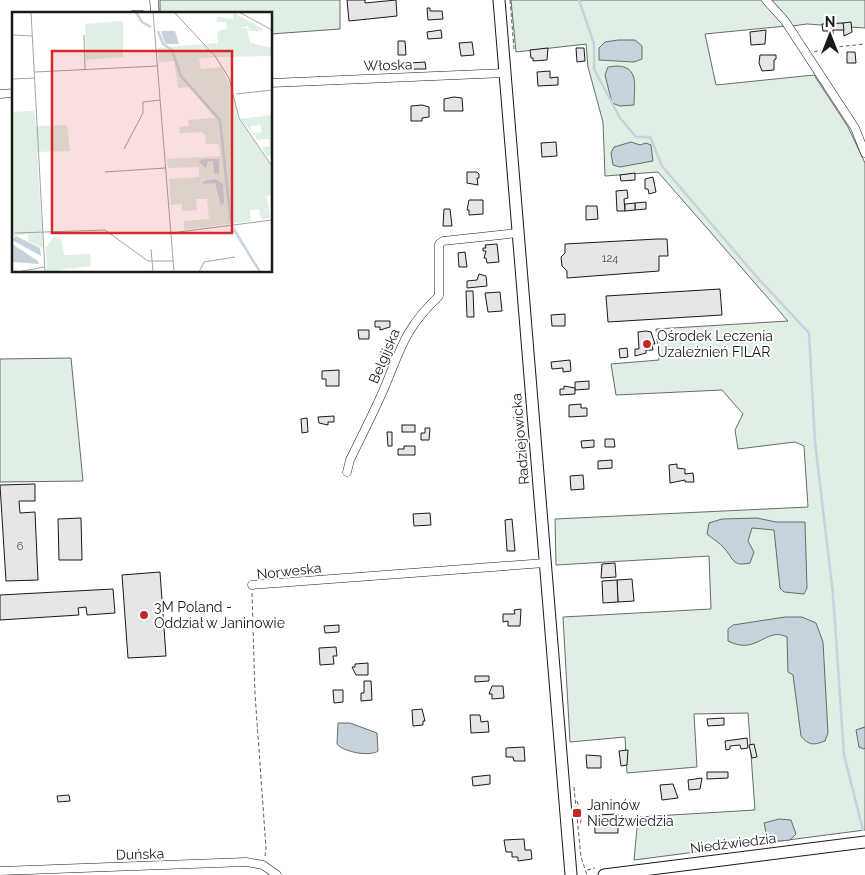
<svg xmlns="http://www.w3.org/2000/svg" width="865" height="875" viewBox="0 0 865 875" font-family="Raleway,sans-serif">
<style>
.green{fill:#e0efe3;stroke:#6a6a6a}
.water{fill:#c6d2dc;stroke:#6a6a6a}
.lines{fill:none;stroke-linecap:round;stroke-linejoin:round}
.stream{stroke:#c6d2dc;stroke-width:2.5}
.building{fill:#e6e6e6;stroke:#1a1a1a}
.street-casing{stroke:#1a1a1a;stroke-width:9}
.secondary-casing{stroke:#1a1a1a;stroke-width:13}
.path{stroke:#5f5f5f;stroke-width:1;stroke-dasharray:4 2.5;stroke-linecap:butt}
.street{stroke:#fff;stroke-width:8}
.secondary{stroke:#fff;stroke-width:11}
.poi-dot{fill:#c62828;stroke:#fff;stroke-width:2}
.labels{text-anchor:middle;dominant-baseline:central;stroke-width:4;stroke-linejoin:round;paint-order:stroke}
.number-label{font-size:11px;fill:#4d4d4d}
.street-label{font-size:14px;fill:#1a1a1a;stroke:#fff}
.poi-label{font-size:14px;fill:#1a1a1a;stroke:#fff;text-anchor:start}
.inset-river{fill:none;stroke:#c6d2dc;stroke-width:2.5}
.inset-road{fill:none;stroke:#a3a3a3;stroke-width:1}
.view{fill:#d62828;fill-opacity:0.15;stroke:#d62828;stroke-width:2.5}
.inset-edge{fill:none;stroke:#1a1a1a;stroke-width:2.5}
</style>
<rect width="100%" height="100%" fill="#fff"/>
<g class="green">
<polygon points="160,0 340,0 340,29 271,34 271,14 160,14"/>
<polygon points="511,0 762,0 786,26 705,34 716,85 814,75 848,127 865,163 865,830 634,860 638,817 755,810 748,713 694,714 697,767 627,773 625,737 570,742 563,617 711,609 709,556 556,565 555,519 808,507 804,446 795,442 738,449 735,430 743,414 722,390 616,395 611,364 659,360 656,329 788,321 658,172 605,176 603,122 588,67 586,44 516,52"/>
<polygon points="771,0 865,0 865,28 807,24 792,26"/>
<polygon points="71,358 83,481 0,482 0,359"/>
</g>
<g class="water">
<polygon points="618,40 635,40 642,46 642,59 634,62 599,60 599,48 605,42"/>
<path d="M616,66C640,66 634,87 634,105L620,106L612,103L605,75L608,67Z"/>
<polygon points="631,142 640,145 646,143 651,145 653,161 620,167 613,165 611,153 614,147"/>
<path d="M757,518L776,522H805L807,588L804,594L784,592L780,588L774,530L752,528L748,541L754,552L750,563C732,567 734,559 724,548C720,543 713,539 707,534L709,523L722,519Z"/>
<path d="M785,617H802L816,623L823,642L828,733L825,741C814,745 809,746 801,736L793,675L788,672L787,637C766,626 757,656 728,641V629L733,625Z"/>
<path d="M338,723H350L377,733L378,751C370,757 343,752 337,744Z"/>
<polygon points="865,727 865,748 864,749 859,747 856,730"/>
<polygon points="779,819 791,820 796,834 790,840 768,842 764,823"/>
</g>
<g class="lines">
<polyline class="stream" points="579,0 594,44 594,69 620,118 636,137 650,137 662,166 755,275 809,333 815,442 833,594 844,755 863,830"/>
</g>
<g class="building">
<polygon points="347,0 365,0 365,3 396,0 397,16 349,21"/>
<polygon points="427,8 430,8 430,11 442,11 443,19 428,20"/>
<rect x="132" y="11" width="11" height="3"/>
<polygon points="851,22 852,32 844,36 843,23"/>
<polygon points="843,23 844,30 833,30 833,34 828,34 828,31 823,31 822,24"/>
<polygon points="441,30 442,38 428,39 427,32"/>
<polygon points="766,30 765,44 751,45 750,32"/>
<polygon points="398,41 405,41 406,55 398,55"/>
<polygon points="472,42 474,55 461,56 459,43"/>
<polygon points="548,48 547,60 533,61 533,58 531,58 530,50"/>
<polygon points="576,48 584,48 585,61 577,62"/>
<polygon points="847,52 855,52 856,63 847,63"/>
<polygon points="760,55 776,55 776,59 774,60 774,70 762,71 759,63"/>
<polygon points="425,62 426,69 409,69 409,63"/>
<polygon points="550,71 550,78 558,77 558,85 538,86 537,72"/>
<polygon points="454,97 462,98 463,111 444,111 444,99"/>
<polygon points="422,105 429,107 429,117 422,118 422,121 411,121 411,106"/>
<polygon points="556,142 557,156 542,157 541,143"/>
<polygon points="467,172 477,172 479,174 479,178 477,178 478,185 467,183"/>
<polygon points="635,173 635,180 621,181 620,175"/>
<polygon points="653,177 656,192 649,194 648,189 645,189 645,179"/>
<polygon points="627,190 628,198 624,199 625,211 617,211 616,191"/>
<polygon points="469,200 483,200 483,214 469,215 469,210 467,210"/>
<polygon points="646,202 646,209 635,210 635,203"/>
<polygon points="635,203 635,210 625,211 625,204"/>
<polygon points="586,206 597,206 598,219 586,220"/>
<polygon points="444,209 450,209 452,226 443,226"/>
<polygon points="657,239 667,239 668,256 659,256 659,271 567,278 567,271 562,266 561,257 565,253 565,244"/>
<polygon points="497,244 499,262 487,263 486,258 484,258 486,251 483,251 483,248 486,248 485,245"/>
<polygon points="465,252 467,267 459,267 458,253"/>
<polygon points="479,274 486,276 487,286 467,288 467,281 477,280"/>
<polygon points="720,289 722,315 608,322 606,296"/>
<polygon points="466,291 473,291 474,317 467,317"/>
<polygon points="500,292 502,311 488,312 485,293"/>
<polygon points="565,314 565,326 552,326 551,315"/>
<polygon points="375,321 390,321 390,327 380,330 380,327 375,327"/>
<polygon points="358,330 369,330 369,339 359,339"/>
<polygon points="646,331 651,332 655,344 652,344 653,350 646,350 646,353 635,356 635,349 639,349 638,332"/>
<polygon points="627,348 628,357 620,358 619,349"/>
<polygon points="570,360 571,371 563,372 563,368 552,369 551,362"/>
<polygon points="339,370 339,386 326,386 326,379 322,379 322,371"/>
<polygon points="589,381 589,389 575,390 575,382"/>
<polygon points="564,386 575,388 575,394 560,395 560,389 564,389"/>
<polygon points="581,404 581,408 587,408 587,416 569,417 569,405"/>
<polygon points="334,416 334,422 328,422 328,425 319,423 318,417"/>
<polygon points="307,418 308,432 302,433 301,419"/>
<rect x="402" y="425" width="13" height="7"/>
<polygon points="425,428 430,428 429,440 421,440 421,433 425,433"/>
<polygon points="387,432 392,432 392,446 388,446"/>
<polygon points="605,439 614,439 615,447 605,447"/>
<polygon points="594,440 594,447 582,448 581,441"/>
<polygon points="404,446 415,446 415,455 398,455 398,449 404,449"/>
<polygon points="612,460 612,468 598,469 598,461"/>
<polygon points="677,464 677,468 685,469 685,474 693,473 694,482 685,482 685,480 670,483 669,465"/>
<polygon points="583,475 584,489 571,490 570,476"/>
<polygon points="35,484 35,501 19,501 20,513 35,512 38,580 6,581 0,485"/>
<polygon points="430,513 431,525 414,526 413,514"/>
<polygon points="81,518 82,560 59,560 58,519"/>
<polygon points="512,519 515,551 507,551 505,520"/>
<polygon points="615,563 616,577 601,578 602,564"/>
<polygon points="160,572 166,656 128,658 122,575"/>
<polygon points="632,579 634,601 618,602 617,580"/>
<polygon points="617,580 618,602 603,603 602,581"/>
<polygon points="113,589 115,613 87,615 86,607 78,608 79,615 0,620 0,595"/>
<polygon points="521,609 520,626 508,626 508,621 503,622 503,614 515,614 514,610"/>
<polygon points="339,625 339,632 325,633 324,626"/>
<polygon points="336,647 337,656 333,656 334,664 320,665 319,648"/>
<polygon points="368,663 368,675 356,675 352,667 355,667 355,664"/>
<polygon points="475,676 489,676 489,681 475,682"/>
<polygon points="364,681 371,681 372,700 361,701 361,693 364,693"/>
<polygon points="492,686 503,686 504,698 492,699 492,694 489,694"/>
<polygon points="333,690 343,690 343,702 334,703"/>
<polygon points="422,709 425,721 423,721 423,725 413,726 412,710"/>
<polygon points="470,715 480,715 481,722 488,721 489,732 471,733"/>
<polygon points="724,718 724,725 708,726 707,719"/>
<polygon points="747,738 748,748 741,749 740,745 730,746 730,749 726,750 725,741"/>
<polygon points="754,744 757,757 752,758 749,745"/>
<polygon points="524,747 525,761 514,761 513,757 506,757 506,748"/>
<polygon points="628,750 627,765 621,766 619,751"/>
<polygon points="586,755 601,756 601,768 587,768"/>
<polygon points="707,772 728,772 728,778 707,779"/>
<polygon points="490,775 490,784 473,786 472,777"/>
<polygon points="702,778 700,789 689,790 688,780"/>
<polygon points="673,784 678,798 662,800 660,785"/>
<polygon points="69,795 70,801 58,802 57,796"/>
<polygon points="618,814 618,833 595,833 594,815"/>
<polygon points="524,839 525,850 531,850 532,859 518,861 518,857 512,857 512,852 506,852 504,840"/>
</g>
<g class="lines">
<g class="street-casing">
<g id="street">
<polyline points="154,0 155,14"/>
<polyline points="766,0 785,21 855,128 865,153"/>
<polyline points="271,83 505,73"/>
<polyline points="0,94 14,93"/>
<path d="M347,472L350,460C361,437 373,414 383,391C401,349 404,329 439,296V244L443,241L518,233"/>
<polyline points="252,585 545,563"/>
<polyline points="0,871 246,862 263,865 277,875"/>
</g>
</g>
<g class="secondary-casing">
<g id="secondary">
<polyline points="499,0 571,875"/>
<polyline points="604,875 865,842"/>
</g>
</g>
<g class="path">
<polyline points="510,0 514,49"/>
<polyline points="814,52 827,48 865,44"/>
<polyline points="252,593 255,694 266,848 265,856"/>
<polyline points="574,787 581,857 587,875"/>
<polyline points="577,801 582,815 580,826"/>
<polyline points="587,870 595,868"/>
</g>
<use href="#street" class="street"/>
<use href="#secondary" class="secondary"/>
</g>
<g class="poi-dot">
<circle cx="647" cy="344" r="5"/>
<circle cx="144" cy="615" r="5"/>
<rect x="572" y="808" width="10" height="10" rx="2.5"/>
</g>
<g class="labels">
<g class="number-label">
<text x="610" y="258">124</text>
<text x="20" y="546">6</text>
</g>
<g class="street-label">
<text transform="translate(388 65) rotate(-2)">Włoska</text>
<text transform="translate(384 356) rotate(-67)">Belgijska</text>
<text transform="translate(520 439) rotate(-95)">Radziejowicka</text>
<text transform="translate(289 571) rotate(-6)">Norweska</text>
<text transform="translate(733 843) rotate(-7)">Niedźwiedzia</text>
<text transform="translate(140 854) rotate(-2)">Duńska</text>
</g>
<g class="poi-label">
<text x="657" y="336">Ośrodek Leczenia<tspan x="657" dy="16">Uzależnień FILAR</tspan></text>
<text x="154" y="607">3M Poland -<tspan x="154" dy="16">Oddział w Janinowie</tspan></text>
<text x="587" y="805">Janinów<tspan x="587" dy="16">Niedźwiedzia</tspan></text>
</g>
</g>
<g transform="translate(12 12)">
<rect width="260" height="260" fill="#fff"/>
<path d="M221,0L251,17L250,19H237L236,14L229,16H235L238,31L260,36V44L204,45L194,32L206,31L205,20L215,16L214,10H204L206,5L221,7ZM111,9V45L74,48L73,12ZM192,32L203,45L187,46L189,57L209,55L222,82L225,104L260,155V183L255,184L258,206L249,207L247,197L238,198L239,209L172,218V209L197,207L195,187H184L185,198L170,199V192L159,193L157,167L187,165V155L156,156L155,147L208,144L207,132H193L194,125L190,120L168,121L167,115L177,114L176,108L203,106L177,75L166,76L162,49L147,50L146,36ZM22,99L24,114L55,113L58,139L25,140L31,236L16,229V222L0,224V100ZM260,103V143L255,144L250,136L258,134L257,127L245,128L241,121L250,120L248,113L239,114L240,121L229,107ZM46,225L50,229L52,243L78,242L79,254L35,260L34,235L41,226Z" fill="#e0efe3"/>
<path d="M149,19H163L167,32H153ZM190,147H207V162L202,161L201,149H196L194,156L187,150ZM203,167L211,172L212,191L209,194L203,171L191,172L192,169ZM4,224L28,236L29,244L0,228ZM0,232L26,249L27,252L1,250Z" fill="#c6d2dc"/>
<path class="inset-river" d="M124,0L130,10L139,15M146,19L151,32L160,38L169,64L208,108L219,211M221,216L248,260"/>
<path class="inset-road" d="M19,0L33,260M141,0L162,260M162,0L203,44L217,66L227,106L260,154M227,0L260,18M0,23L20,24M72,23L73,58M23,60L145,54M0,67L23,66M224,82L260,78M112,137L131,101V90L148,88M93,160L153,156M3,221L93,218L136,249H161M159,221L260,208M139,237L141,260M5,260L33,255M187,260L192,250L223,245"/>
<path class="view" d="M40,39H220V221H40Z"/>
<rect width="260" height="260" class="inset-edge"/>
</g>
<g transform="translate(830 35)" stroke="#ffffff" stroke-width="4" paint-order="stroke">
<path d="M0-4L9 19L0 12L-9 19Z" fill="#1a1a1a"/>
<text y="-8" font-size="14" font-weight="bold" text-anchor="middle" fill="#1a1a1a">N</text>
</g>
</svg>
